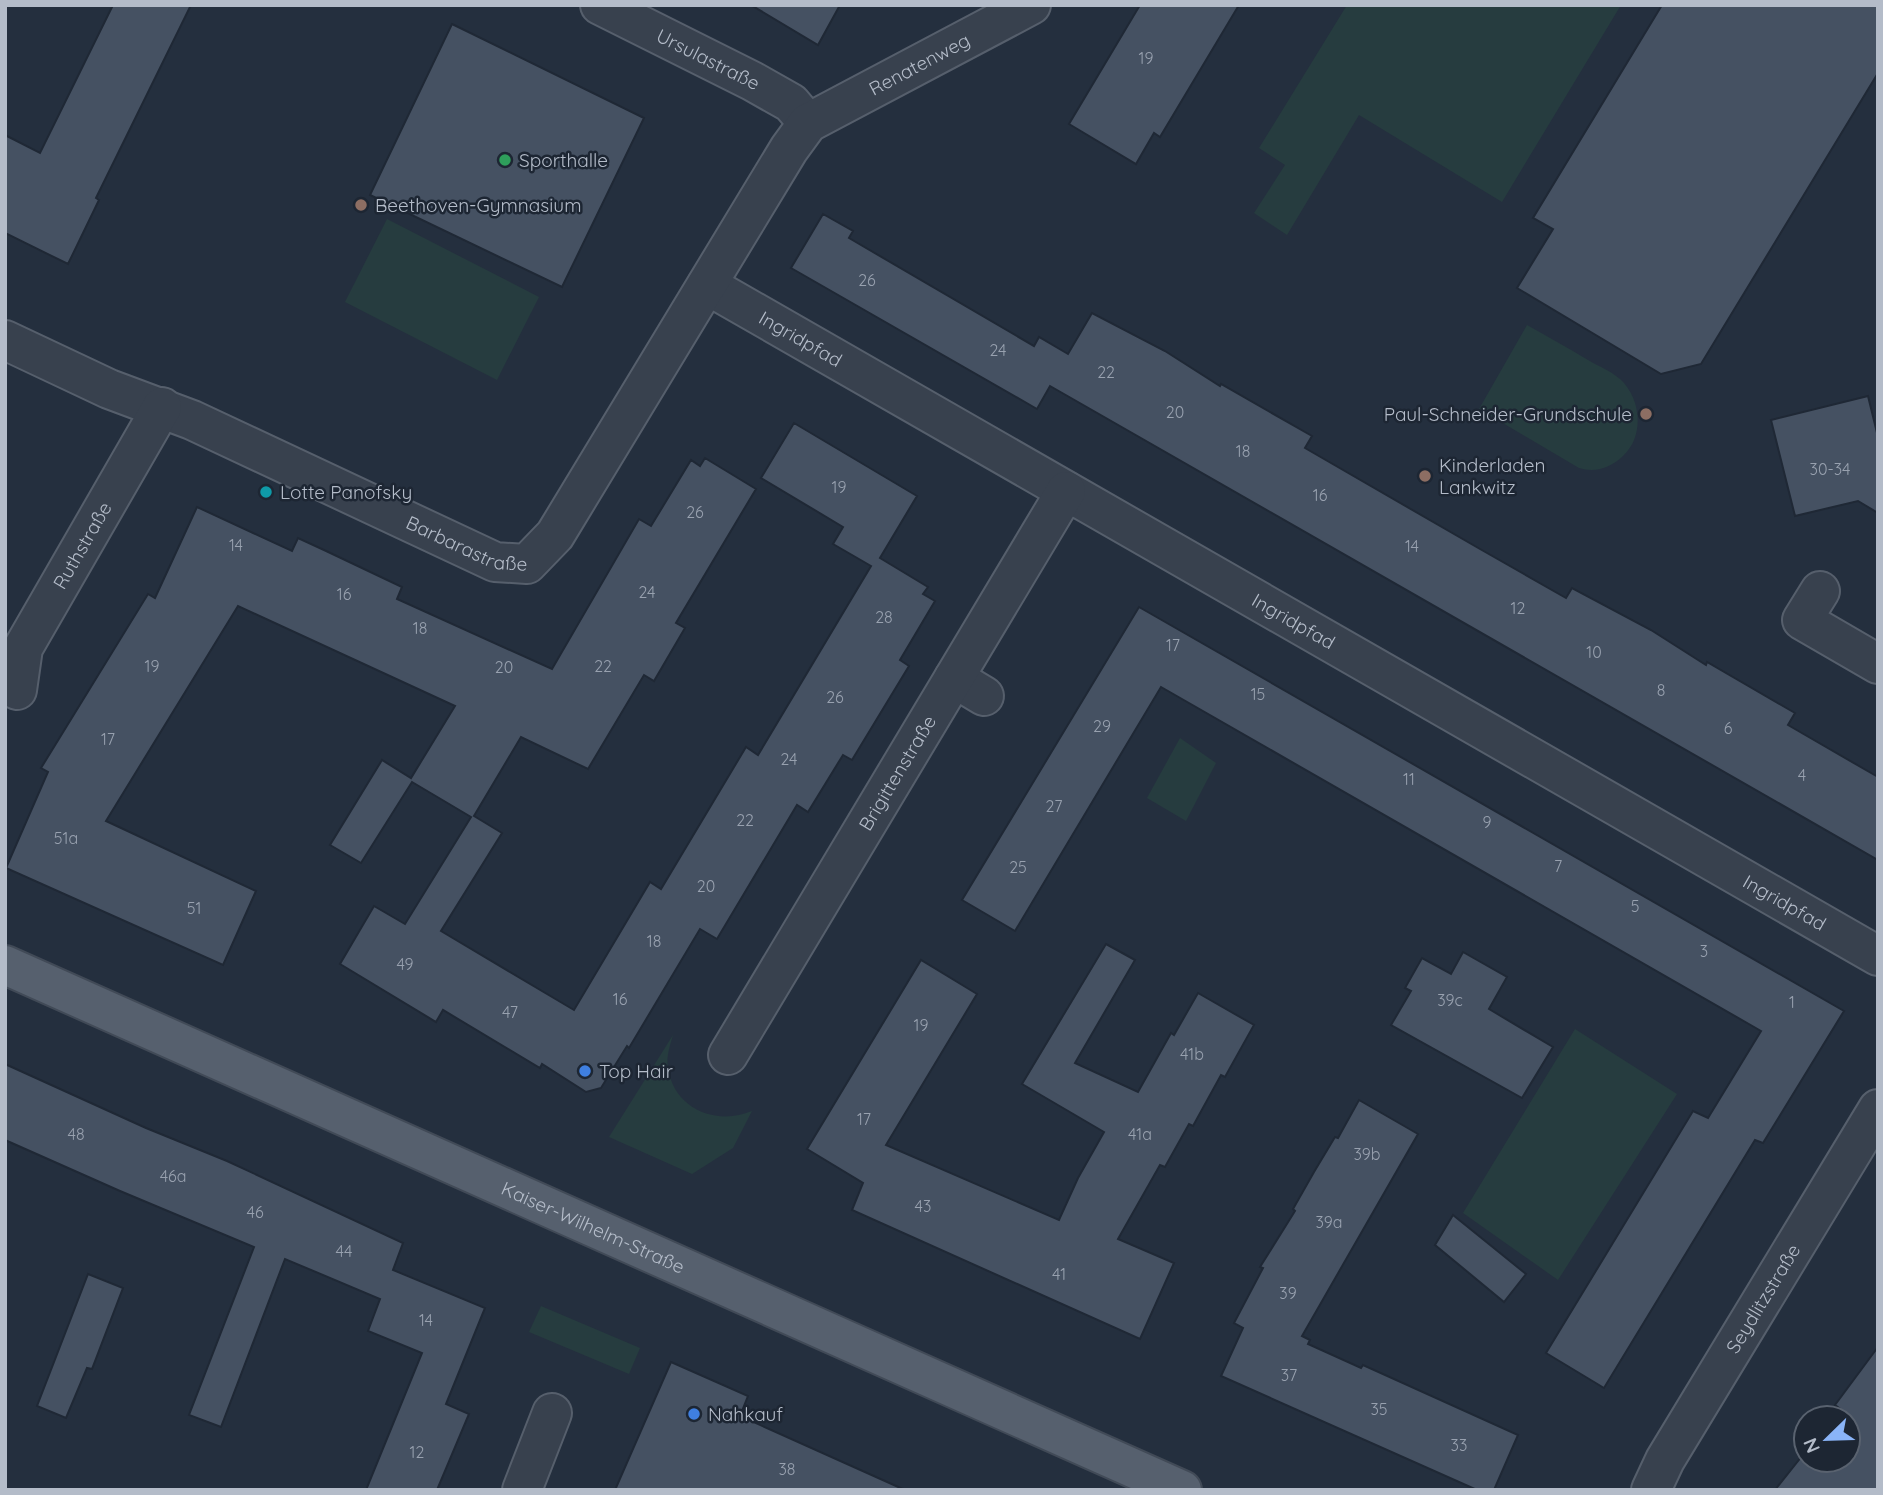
<svg xmlns="http://www.w3.org/2000/svg" width="1883" height="1495" viewBox="0 0 1883 1495" font-family="Quicksand,sans-serif">
<style>
.green{fill:#263c3f}
.building{fill:#455162;stroke:#1f2835;stroke-width:2}
.lines{fill:none;stroke-linecap:round;stroke-linejoin:round}
.minor-casing{stroke:#565f6c;stroke-width:42}
.major-casing{stroke:#414a57;stroke-width:42}
.minor{stroke:#38414e;stroke-width:38}
.major{stroke:#56606e;stroke-width:38}
.leisure-dot{fill:#2e9e5b;stroke:#1d2633;stroke-width:2.5}
.education-dot{fill:#8d6e63;stroke:#1d2633;stroke-width:2.5}
.culture-dot{fill:#0f9aa8;stroke:#1d2633;stroke-width:2.5}
.shop-dot{fill:#3f7fe0;stroke:#1d2633;stroke-width:2.5}
.labels{text-anchor:middle;dominant-baseline:central;stroke-width:5;stroke-linejoin:round;paint-order:stroke}
.number-label{font-size:16px;fill:#98a1af}
.street-label{font-size:19px;fill:#b4bcc9;stroke:#1d2633}
.poi-label{font-size:19px;fill:#b4bcc9;stroke:#1d2633;text-anchor:start}
</style>
<rect width="100%" height="100%" fill="#242f3e"/>
<g class="green">
<polygon points="1347,5 1621,5 1502,202 1359,115 1287,235 1254,213 1285,165 1259,148"/>
<polygon points="387,219 539,297 497,380 345,302"/>
<path d="M1527,325C1547,336 1568,348 1588,360C1598,366 1611,371 1620,379C1641,398 1645,436 1623,456C1610,468 1596,473 1579,468L1479,409Z"/>
<polygon points="1180,738 1216,763 1186,821 1147,798"/>
<polygon points="1575,1029 1677,1094 1558,1280 1463,1213"/>
<path d="M673,1035C670,1046 666,1056 668,1068C674,1109 716,1126 752,1111L733,1148L692,1174L609,1137Z"/>
<polygon points="541,1306 640,1348 629,1374 529,1332"/>
</g>
<g class="building">
<polygon points="113,5 191,5 96,198 99,200 68,264 5,233 5,135 40,153"/>
<polygon points="751,5 840,5 818,45"/>
<polygon points="1140,5 1239,5 1160,137 1154,133 1136,164 1069,124"/>
<polygon points="1662,5 1878,5 1878,73 1701,364 1661,374 1517,288 1553,229 1533,218"/>
<polygon points="452,24 644,118 562,287 370,195"/>
<polygon points="823,214 853,231 849,238 1034,346 1039,337 1068,354 1092,313 1165,351 1220,386 1221,384 1312,436 1305,448 1480,549 1566,598 1572,588 1651,630 1706,665 1707,662 1795,713 1788,725 1878,777 1878,860 1050,386 1037,409 791,268"/>
<polygon points="1868,396 1878,437 1878,513 1858,501 1795,516 1771,420"/>
<polygon points="794,423 917,496 880,558 928,587 923,594 935,601 900,660 909,666 852,760 843,755 808,812 797,805 717,939 700,929 629,1048 627,1046 601,1088 586,1092 542,1064 540,1068 443,1010 436,1022 340,964 374,906 405,924 471,817 412,782 361,863 330,845 382,760 411,778 455,706 238,606 106,821 256,891 223,965 6,868 48,772 41,768 148,594 155,598 197,507 292,551 298,538 324,550 402,587 397,599 552,669 639,519 651,526 691,460 700,466 705,458 756,489 676,623 685,628 654,681 644,675 588,769 521,737 474,816 502,833 441,931 574,1010 650,882 661,889 746,747 758,755 871,566 833,544 843,527 761,478"/>
<polygon points="1139,607 1844,1011 1763,1143 1755,1140 1604,1388 1546,1353 1693,1111 1708,1118 1761,1031 1161,687 1015,931 962,900"/>
<polygon points="1106,944 1135,960 1075,1063 1138,1092 1171,1033 1174,1035 1198,993 1254,1025 1225,1077 1221,1075 1193,1126 1189,1124 1165,1167 1160,1165 1118,1239 1174,1263 1140,1339 852,1210 863,1183 807,1149 921,960 977,994 886,1145 1059,1220 1078,1178 1104,1132 1022,1084"/>
<polygon points="1463,952 1507,977 1489,1009 1553,1047 1522,1098 1391,1025 1411,991 1405,988 1422,958 1451,974"/>
<polygon points="5,1064 146,1128 227,1161 403,1243 393,1270 485,1308 446,1404 469,1414 437,1490 366,1490 422,1353 368,1331 380,1299 285,1259 221,1427 189,1415 254,1247 120,1191 5,1140"/>
<polygon points="1359,1100 1418,1134 1302,1336 1310,1340 1308,1344 1361,1368 1363,1365 1518,1435 1494,1490 1477,1490 1221,1376 1243,1328 1234,1323 1263,1268 1260,1267 1295,1211 1293,1209 1314,1172 1335,1137 1338,1138"/>
<polygon points="1453,1215 1526,1274 1504,1302 1435,1245"/>
<polygon points="88,1274 123,1288 92,1369 87,1368 66,1418 37,1406"/>
<polygon points="1878,1347 1878,1490 1775,1490 1806,1451 1806,1460 1848,1460 1848,1418 1831,1418 1839,1408 1835,1405"/>
<polygon points="671,1362 748,1396 740,1416 905,1490 615,1490"/>
</g>
<g class="lines">
<g class="minor-casing">
<g id="minor">
<path id="s1" d="M600,5L752,81L791,103L808,123"/>
<path id="s2" d="M707,285L1878,956"/>
<path id="s3" d="M5,340L109,389L192,420L495,562L527,564L555,535L789,149L808,123L1031,5"/>
<polyline points="1820,591 1802,620 1878,664"/>
<polyline points="954,678 984,696"/>
<path id="s4" d="M17,690L23,648L162,407"/>
<path id="s5" d="M728,1055L1066,491"/>
<polyline points="522,1490 552,1413"/>
<path id="s6" d="M1651,1490L1665,1460L1878,1109"/>
</g>
</g>
<g class="major-casing">
<g id="major">
<path id="s7" d="M5,965L1182,1490"/>
</g>
</g>
<use href="#minor" class="minor"/>
<use href="#major" class="major"/>
</g>
<circle class="leisure-dot" cx="505" cy="160" r="7"/>
<g class="education-dot">
<circle cx="361" cy="205" r="7"/>
<circle cx="1646" cy="414" r="7"/>
<circle cx="1425" cy="476" r="7"/>
</g>
<circle class="culture-dot" cx="266" cy="492" r="7"/>
<g class="shop-dot">
<circle cx="585" cy="1071" r="7"/>
<circle cx="694" cy="1414" r="7"/>
</g>
<g class="labels">
<g class="number-label">
<text x="1146" y="58">19</text>
<text x="867" y="280">26</text>
<text x="998" y="350">24</text>
<text x="1106" y="372">22</text>
<text x="1175" y="412">20</text>
<text x="1243" y="451">18</text>
<text x="1830" y="469">30-34</text>
<text x="839" y="487">19</text>
<text x="1320" y="495">16</text>
<text x="695" y="512">26</text>
<text x="236" y="545">14</text>
<text x="1412" y="546">14</text>
<text x="647" y="592">24</text>
<text x="344" y="594">16</text>
<text x="1518" y="608">12</text>
<text x="884" y="617">28</text>
<text x="420" y="628">18</text>
<text x="1173" y="645">17</text>
<text x="1594" y="652">10</text>
<text x="152" y="666">19</text>
<text x="603" y="666">22</text>
<text x="504" y="667">20</text>
<text x="1661" y="690">8</text>
<text x="1258" y="694">15</text>
<text x="835" y="697">26</text>
<text x="1102" y="726">29</text>
<text x="1728" y="728">6</text>
<text x="108" y="739">17</text>
<text x="789" y="759">24</text>
<text x="1802" y="775">4</text>
<text x="1409" y="779">11</text>
<text x="1054" y="806">27</text>
<text x="745" y="820">22</text>
<text x="1487" y="822">9</text>
<text x="66" y="838">51a</text>
<text x="1558" y="866">7</text>
<text x="1018" y="867">25</text>
<text x="706" y="886">20</text>
<text x="1635" y="906">5</text>
<text x="194" y="908">51</text>
<text x="654" y="941">18</text>
<text x="1704" y="951">3</text>
<text x="405" y="964">49</text>
<text x="620" y="999">16</text>
<text x="1450" y="1000">39c</text>
<text x="1792" y="1002">1</text>
<text x="510" y="1012">47</text>
<text x="921" y="1025">19</text>
<text x="1192" y="1054">41b</text>
<text x="864" y="1119">17</text>
<text x="76" y="1134">48</text>
<text x="1140" y="1134">41a</text>
<text x="1367" y="1154">39b</text>
<text x="173" y="1176">46a</text>
<text x="923" y="1206">43</text>
<text x="255" y="1212">46</text>
<text x="1329" y="1222">39a</text>
<text x="344" y="1251">44</text>
<text x="1059" y="1274">41</text>
<text x="1288" y="1293">39</text>
<text x="426" y="1320">14</text>
<text x="1289" y="1375">37</text>
<text x="1379" y="1409">35</text>
<text x="1459" y="1445">33</text>
<text x="417" y="1452">12</text>
<text x="787" y="1469">38</text>
</g>
<g class="street-label">
<text stroke="none"><textPath href="#s1" startOffset="121">Ursulastraße</textPath></text>
<text stroke="none"><textPath href="#s3" startOffset="1220">Renatenweg</textPath></text>
<text stroke="none"><textPath href="#s2" startOffset="108">Ingridpfad</textPath></text>
<text stroke="none"><textPath href="#s3" startOffset="506">Barbarastraße</textPath></text>
<text stroke="none"><textPath href="#s4" startOffset="161">Ruthstraße</textPath></text>
<text stroke="none"><textPath href="#s2" startOffset="676">Ingridpfad</textPath></text>
<text stroke="none"><textPath href="#s5" startOffset="329">Brigittenstraße</textPath></text>
<text stroke="none"><textPath href="#s2" startOffset="1242">Ingridpfad</textPath></text>
<text stroke="none"><textPath href="#s7" startOffset="644">Kaiser-Wilhelm-Straße</textPath></text>
<text stroke="none"><textPath href="#s6" startOffset="222">Seydlitzstraße</textPath></text>
</g>
<g class="poi-label">
<text x="519" y="160">Sporthalle</text>
<text x="375" y="205">Beethoven-Gymnasium</text>
<text x="1632" y="414" text-anchor="end">Paul-Schneider-Grundschule</text>
<text x="1439" y="465">Kinderladen<tspan x="1439" dy="22">Lankwitz</tspan></text>
<text x="280" y="492">Lotte Panofsky</text>
<text x="599" y="1071">Top Hair</text>
<text x="708" y="1414">Nahkauf</text>
</g>
</g>
<rect width="1883" height="1495" fill="none" stroke="#b4bcc9" stroke-width="14"/>
<g transform="translate(1827 1439) rotate(247)"><circle r="33" fill="#1d2633" stroke="#59626f" stroke-width="2"/>
<path d="M0-5L12 26L0 18L-12 26Z" fill="#8ab4f8"/>
<text y="-10" font-size="19" font-weight="bold" text-anchor="middle" fill="#b4bcc9">N</text>
</g>
</svg>
